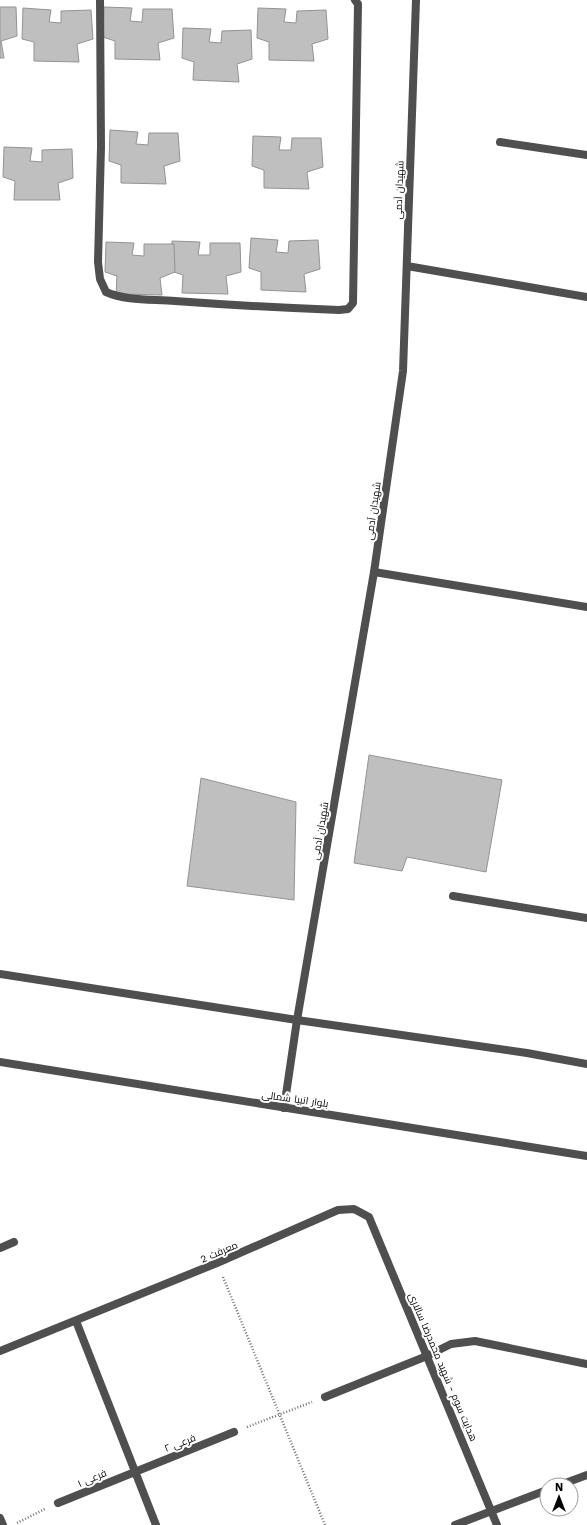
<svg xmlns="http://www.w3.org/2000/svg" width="587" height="1525" viewBox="0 0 587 1525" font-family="'Work Sans',Cairo,sans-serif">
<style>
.building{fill:#bfbfbf;stroke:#939393}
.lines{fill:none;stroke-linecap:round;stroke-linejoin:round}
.path{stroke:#717171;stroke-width:2.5;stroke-dasharray:1 2;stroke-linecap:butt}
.service{stroke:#4f4f4f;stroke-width:8}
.minor{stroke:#4f4f4f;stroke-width:8}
.tertiary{stroke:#4f4f4f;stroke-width:8}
.labels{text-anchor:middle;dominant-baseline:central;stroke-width:4;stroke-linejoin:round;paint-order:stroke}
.street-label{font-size:10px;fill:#000;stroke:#fff}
</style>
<rect width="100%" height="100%" fill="#fff"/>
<g class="building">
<polygon points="0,7 16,7 17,36 1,41 4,58 0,58"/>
<polygon points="104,7 132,8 130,21 142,22 143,9 172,9 174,38 158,43 160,60 115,59 115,41 103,37"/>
<polygon points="23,8 51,10 49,22 61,23 61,11 91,10 93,39 77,44 79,62 34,61 34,42 22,39"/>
<polygon points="258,8 286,9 284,22 296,23 297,11 326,10 328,39 312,44 314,61 269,60 269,42 257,38"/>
<polygon points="183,28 211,29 209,42 221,43 222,31 251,30 252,59 237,64 239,82 193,80 194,62 182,58"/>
<polygon points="110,130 138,132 136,144 148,145 149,133 178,133 180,161 164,166 166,184 121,183 121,165 109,161"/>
<polygon points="253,136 281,137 279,150 291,150 292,138 321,138 323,167 307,172 309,189 264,188 264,170 252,166"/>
<polygon points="4,147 32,148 30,161 42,162 42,150 72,149 73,178 58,183 60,200 14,200 15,181 3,177"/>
<polygon points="251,238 278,240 276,252 288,253 289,241 318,240 320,269 304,274 306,292 261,290 261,272 249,268"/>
<polygon points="172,241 200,242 198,255 210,255 210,243 240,243 241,272 226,276 228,294 182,293 183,275 171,271"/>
<polygon points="106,242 134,243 132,255 144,256 144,244 174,244 175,272 160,278 162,295 116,294 117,276 105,272"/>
<polygon points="369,755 502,780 486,872 407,857 402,871 354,863"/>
<polygon points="201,778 296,802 294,900 187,886"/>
</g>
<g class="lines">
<g class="path">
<polyline points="223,1277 325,1525"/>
<polyline points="247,1427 312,1402"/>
<polyline points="17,1523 45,1509"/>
</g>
<path class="service" d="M100,0L101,147L98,262L100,279L106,292C126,301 153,299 175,301C230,305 284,308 339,310L348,309L353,303L358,4L355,0"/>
<g class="minor">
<polyline points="500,142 587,155"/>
<polyline points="407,266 587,297"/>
<polyline points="374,572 587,607"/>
<polyline points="453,896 587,918"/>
<polyline points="297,1020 374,572 403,371 416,0"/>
<polyline points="0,1248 14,1242"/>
<polyline points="76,1321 156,1525"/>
<polyline points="0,1351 217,1263 338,1210 354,1209 369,1217 497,1525"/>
<polyline points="325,1397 427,1356 451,1344 475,1341 587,1364"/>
<polyline points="560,1485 587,1475"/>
<polyline points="58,1503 234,1432"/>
<polyline points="0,1518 3,1525"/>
<polyline points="455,1525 547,1490"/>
</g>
<g class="tertiary">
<polyline points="0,974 297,1020 527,1053 587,1064"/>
<polyline points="0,1062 587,1156"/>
<polyline points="284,1108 297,1020"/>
</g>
</g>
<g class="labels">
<g class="street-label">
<text transform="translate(399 190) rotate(-88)">شهیدان آدمی</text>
<text transform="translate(373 511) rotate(-82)">شهیدان آدمی</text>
<text transform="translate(320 831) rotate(-80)">شهیدان آدمی</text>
<text transform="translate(295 1099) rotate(8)">بلوار انبیا شمالی</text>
<text transform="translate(219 1252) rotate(-23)">معرفت 2</text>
<text transform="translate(443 1367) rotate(67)">هدایت سوم - شهید محمدرضا سالاری</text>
<text transform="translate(180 1443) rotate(-21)">فرعی ۲</text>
<text transform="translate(92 1478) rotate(-23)">فرعی ۱</text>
</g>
</g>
<g transform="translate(559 1497)"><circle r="19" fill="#ffffff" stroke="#999999"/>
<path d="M0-3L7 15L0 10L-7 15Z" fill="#000000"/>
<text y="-6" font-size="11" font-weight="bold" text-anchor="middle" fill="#000000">N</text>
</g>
</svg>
